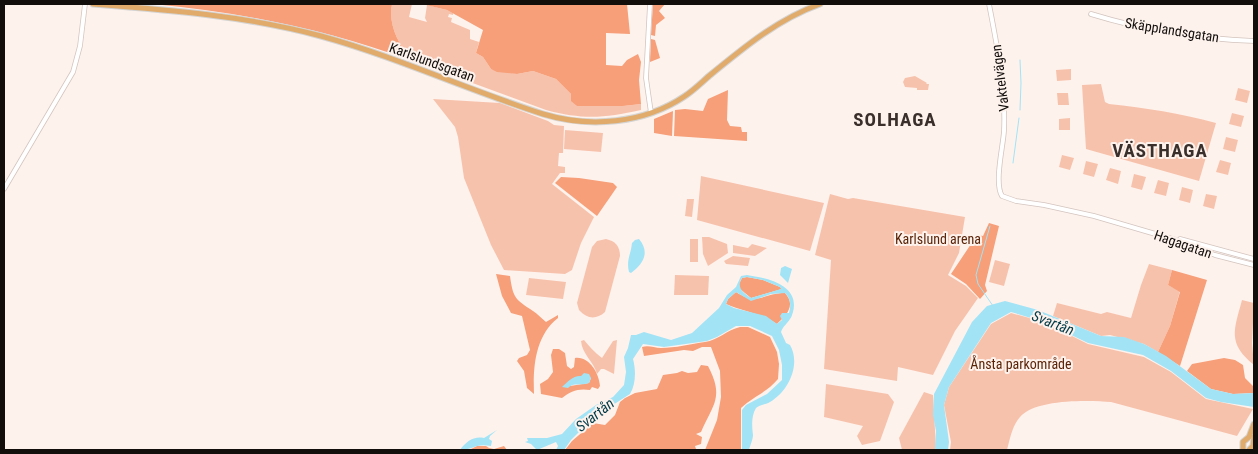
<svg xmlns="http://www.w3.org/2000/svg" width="1258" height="454" viewBox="0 0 1258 454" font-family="'Roboto Condensed',sans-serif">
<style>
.green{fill:#f7c2ac}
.forest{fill:#f69f79;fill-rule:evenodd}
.water{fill:#a2e3f6;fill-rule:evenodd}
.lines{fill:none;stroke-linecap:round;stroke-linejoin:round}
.stream{stroke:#a2e3f6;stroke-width:1}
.minor-casing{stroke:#d3c4be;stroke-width:5.5}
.major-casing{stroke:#d4d4d3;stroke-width:7}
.minor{stroke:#fff;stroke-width:4}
.major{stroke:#e0ab6b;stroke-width:5}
.labels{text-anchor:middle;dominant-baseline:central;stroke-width:4;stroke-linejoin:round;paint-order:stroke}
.street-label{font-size:14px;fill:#120e0b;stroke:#fef2ed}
.park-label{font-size:14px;fill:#5a2408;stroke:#fef2ed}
.water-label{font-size:15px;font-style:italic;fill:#003b48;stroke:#fef2ed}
.district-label{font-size:19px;font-weight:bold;letter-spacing:1px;fill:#3a2f2a;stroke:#fef2ed}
</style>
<rect width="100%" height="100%" fill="#fef2ed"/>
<g class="green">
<path d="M392,4H412L409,17L427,22L425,18L427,5L447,10L453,13V15L449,14L448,17L452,18L451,22L470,30V39L479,42L476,53L483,57L491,69L517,74L533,71L556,79L571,94L577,106H623L641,104V110C605,118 583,120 546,110L410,60C398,42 388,25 392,4Z"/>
<polygon points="1071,69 1071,80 1057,81 1056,70"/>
<polygon points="915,76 927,83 926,84 929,84 928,90 917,90 917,88 905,87 903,82 905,78"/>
<path d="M1101,84L1105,102L1109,104C1146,108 1180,113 1216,123L1199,181L1086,149L1082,85Z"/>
<polygon points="1238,88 1250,91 1247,103 1235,100"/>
<polygon points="1057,93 1068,93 1069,105 1058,105"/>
<polygon points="433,99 500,103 548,121 554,125 564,126 563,153 559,153 558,166 565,167 565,173 560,173 552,184 594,217 581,243 572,270 565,274 504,270 491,245 464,178 458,137 455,127"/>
<polygon points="1232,113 1244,116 1241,127 1229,124"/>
<polygon points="1070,118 1070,130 1059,130 1059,119"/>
<polygon points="565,130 603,133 601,152 564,149"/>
<polygon points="1226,137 1238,140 1235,152 1223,149"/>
<polygon points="1062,155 1074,158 1070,170 1059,167"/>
<polygon points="1220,160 1231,163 1228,175 1216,172"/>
<polygon points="1086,161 1098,164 1094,177 1083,174"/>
<polygon points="1110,168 1121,171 1118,184 1106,180"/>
<polygon points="1134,174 1146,177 1142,190 1131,187"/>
<polygon points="701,176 824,203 810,251 697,220"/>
<polygon points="1158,180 1169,183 1166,196 1154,193"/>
<polygon points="1182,187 1193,190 1190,203 1179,200"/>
<polygon points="830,194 848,199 853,198 965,217 959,253 948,275 966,286 978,298 955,331 933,375 898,367 897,381 824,369 831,260 815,255"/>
<polygon points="1206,194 1217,196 1214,209 1203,206"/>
<polygon points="687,199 694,199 692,217 685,216"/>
<polygon points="702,237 709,237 727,244 728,253 708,266 703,254"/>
<path d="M606,239C615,241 620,246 620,256L605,312C596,320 587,319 579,310L577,303L592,247L597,241Z"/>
<rect x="690" y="239" width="8" height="23"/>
<polygon points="752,244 767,248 755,256 733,253 733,245 748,248"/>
<polygon points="733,256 750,258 748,266 726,264 724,261"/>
<polygon points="995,260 1010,264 1004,286 989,282"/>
<polygon points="1149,264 1172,270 1168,285 1180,291 1170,326 1158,352 1144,344 1110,335 1101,336 1053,316 1057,303 1101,314 1107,312 1131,318 1141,285"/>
<polygon points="675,275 709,276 708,295 674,295"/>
<polygon points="529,278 566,282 563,299 526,295"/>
<path d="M1242,300L1254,303L1252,343L1254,365C1227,343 1234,330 1242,300Z"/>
<path d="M1011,313L1044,322L1088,344L1144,357L1171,372L1206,399L1253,409L1237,436L1111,402C1088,400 1035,399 1020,417C1012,426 1010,439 1007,450H950L951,442L944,405L949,387L991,324Z"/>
<path d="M584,340C589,346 594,352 602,358L613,341L617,340L614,374L604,369H601L597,374C594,362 582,354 581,341Z"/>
<polygon points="826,384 888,394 894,402 880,441 862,445 857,436 863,426 824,417"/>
<polygon points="924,392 933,395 936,448 934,450 902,450 899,438"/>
</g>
<g class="forest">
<path d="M153,4H392C388,25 398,42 410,60C327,30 241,12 153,4Z"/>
<polygon points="422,4 627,4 630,34 606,33 606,65 622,66 627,60 638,54 641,62 639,80 641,104 623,106 577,106 571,101 571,94 556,79 533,71 517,74 497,72 491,69 483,57 476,53 483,30 447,10"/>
<polygon points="653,4 665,4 659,11 665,18 656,25 655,36 651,35"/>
<polygon points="651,39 655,40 660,58 650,62"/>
<polygon points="728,90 727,120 730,126 741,127 742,132 747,132 747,141 674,136 675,110 685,109 703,111 708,99"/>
<polygon points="673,111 672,136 654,133 654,119"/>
<polygon points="561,177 579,178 613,183 617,187 597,216 555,183"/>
<polygon points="989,223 999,226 985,285 987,291 980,299 966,284 951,274 977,235 983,236"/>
<polygon points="1172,270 1207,280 1180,366 1158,352 1170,326 1180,292 1168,285"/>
<path d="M496,274L510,276C513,298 515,299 533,311C538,314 541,318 546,322L558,315V318C535,336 533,367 534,394L527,388L524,371L517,361L519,358L527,355L530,350L522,316L511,313L502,296Z"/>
<polygon points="747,277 763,280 780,287 782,289 751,298 740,289 739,284 742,278"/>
<path d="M736,292C757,306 764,293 785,293C796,305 787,315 777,324C761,313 744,312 726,304L728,299Z"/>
<path d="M740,327H748L770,337L777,352L779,364L778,379C766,393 754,396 741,408V450H705L717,420L721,397L720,371L711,347H702L693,351L684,350L644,356L642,347C649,345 654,348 661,348C675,348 691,344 705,342C718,340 727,330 740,327Z"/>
<path d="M553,349H559L565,353L567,366L571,369L574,367L575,358C589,356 599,373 600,386L598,389L592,387L590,390C579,388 570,391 562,398L541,394L540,384L548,379L553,372L551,355ZM581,376L591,378L589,383L570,386Z"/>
<polygon points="1224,358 1235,360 1243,365 1245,378 1254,387 1254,393 1233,394 1211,389 1187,371 1192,364"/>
<path d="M701,365L708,366C724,397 714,403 701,432L696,434L702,437L701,444L695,446L696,449H699V450H565L572,441L593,423L605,425L615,415L620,402L625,398L635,393L657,389L663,375L677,373L682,371L688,373L697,372Z"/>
<polygon points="477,446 486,446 489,448 494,449 504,446 507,450 469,450"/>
</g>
<g class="water">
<path d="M639,239C651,253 642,265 631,273L629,272C626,260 631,254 632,243L635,240Z"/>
<polygon points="785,266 792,269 788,283 780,275 781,268"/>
<path d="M747,275C767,278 800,285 793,312C792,314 792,317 790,319C787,324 783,326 781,332L786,343L790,345C801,364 789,391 770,402C766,405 760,404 756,408C751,416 752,427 753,435C753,439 750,446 749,450H742V410L746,405L767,394L782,380V365L779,350L772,336L750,326H736L717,337L707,341L664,347L643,344L633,359C636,370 636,384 630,394L594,417L571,440L564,450H556L558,446L556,442L537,450L531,444L525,442L528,441L527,438H547L562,434L576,419L596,405L613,397L624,385L626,372L624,357L628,348L631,335H636L644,332L671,340L692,333L719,308L727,295L736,287L741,276ZM747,277L763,280L780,287L781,289L751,298C743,293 736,287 742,278ZM736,292L751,301L771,294L785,293C791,299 791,305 789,313H782L780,316L782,320L777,324L766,316L734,308L726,304L728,299Z"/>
<polygon points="1005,301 1038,310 1101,336 1124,337 1144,344 1166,356 1211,389 1233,394 1254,393 1254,407 1221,402 1206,398 1171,371 1143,355 1088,343 1044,322 1011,312 991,323 949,387 944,405 949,442 948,450 935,450 936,431 933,415 934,394 972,322 987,306"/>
<path d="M584,373L589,374L591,378L589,383C582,386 573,382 568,388L562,387C567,382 574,375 581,376Z"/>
<path d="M497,430L490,436L489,439L492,441L491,446C475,443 473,450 460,450C466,442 473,436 484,438Z"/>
</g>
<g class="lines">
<g class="stream">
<polyline points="1020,60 1021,83 1020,110"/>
<polyline points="1013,163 1019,118"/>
<polyline points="990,226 976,275 978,284 993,306"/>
</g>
<g class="minor-casing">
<g id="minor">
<polyline points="650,4 646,78 651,113"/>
<path d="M989,4C997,46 1006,88 1004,131C1003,147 994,183 1002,196L1016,201L1044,205L1094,216L1176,240L1215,255L1254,265"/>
<path d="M1091,14C1143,30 1200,39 1254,41"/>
<polyline points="4,189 73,72 80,46 85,4"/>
<polyline points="1180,239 1254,259"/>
</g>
</g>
<g class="major-casing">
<g id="major">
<path d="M93,4C170,10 247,16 321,36C397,57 468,90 543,114C589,128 644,124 685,96C694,90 701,83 709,76C743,48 778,19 820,4"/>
<polyline points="1243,450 1243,442 1249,437 1254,424"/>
<polyline points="1249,450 1253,446 1254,437"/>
</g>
</g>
<use href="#minor" class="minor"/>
<use href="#major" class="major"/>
</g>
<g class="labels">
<g class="street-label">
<text transform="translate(1172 30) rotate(9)">Skäpplandsgatan</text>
<text transform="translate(432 62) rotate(20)">Karlslundsgatan</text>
<text transform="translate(1000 78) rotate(-97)">Vaktelvägen</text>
<text transform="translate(1183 244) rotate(19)">Hagagatan</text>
</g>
<g class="park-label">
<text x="938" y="239">Karlslund arena</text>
<text x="1021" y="364">Ånsta parkområde</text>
</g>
<g class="water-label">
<text transform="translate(1053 323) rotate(21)">Svartån</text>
<text transform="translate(595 415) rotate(-38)">Svartån</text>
</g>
<g class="district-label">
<text x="895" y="119">SOLHAGA</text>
<text x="1160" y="150">VÄSTHAGA</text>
</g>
</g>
<rect width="1258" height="454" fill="none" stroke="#120e0b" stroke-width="10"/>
</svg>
